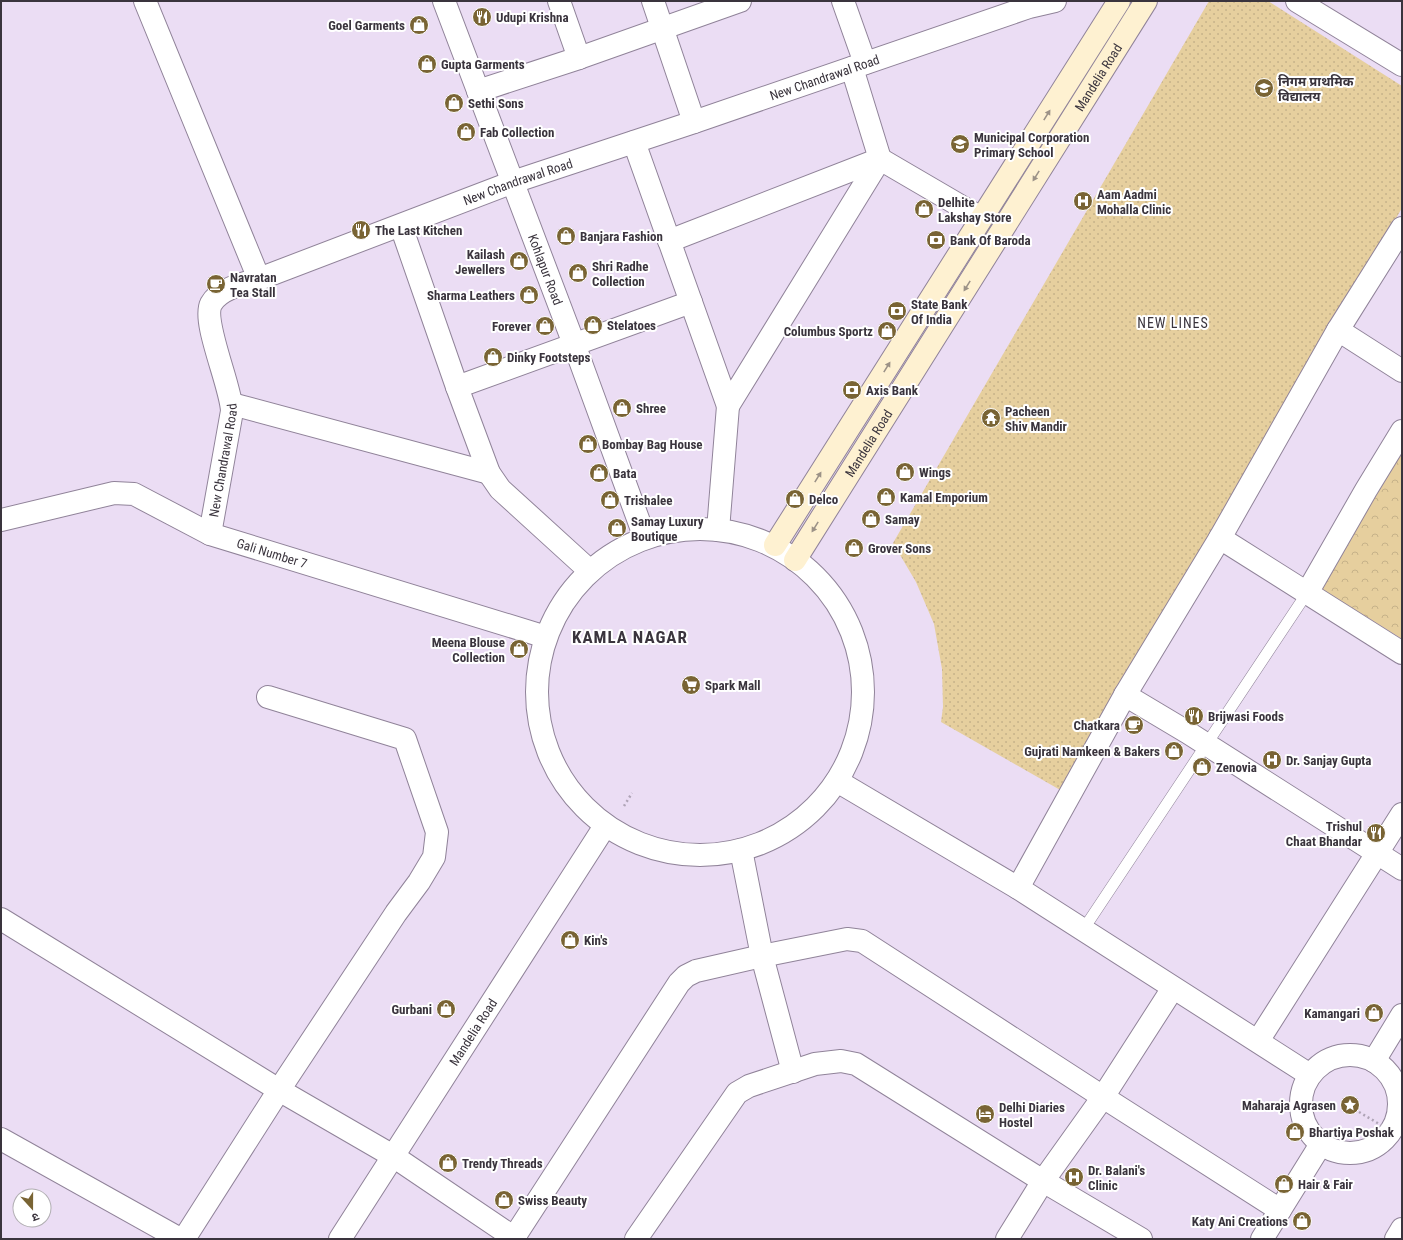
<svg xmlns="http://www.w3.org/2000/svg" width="1403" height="1240" viewBox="0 0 1403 1240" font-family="'Roboto Condensed','Noto Sans Devanagari',sans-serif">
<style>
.grass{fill:url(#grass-dots)}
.park{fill:url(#park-crowns)}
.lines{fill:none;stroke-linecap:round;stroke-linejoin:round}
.lane-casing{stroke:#908399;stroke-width:12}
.street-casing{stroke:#908399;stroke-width:24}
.secondary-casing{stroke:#908399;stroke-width:24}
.path{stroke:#afa4b6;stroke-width:2.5;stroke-dasharray:2 3;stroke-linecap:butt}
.lane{stroke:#fff;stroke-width:11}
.street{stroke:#fff;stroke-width:22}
.secondary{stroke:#fef1d1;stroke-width:22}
.oneway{fill:#9c9287}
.labels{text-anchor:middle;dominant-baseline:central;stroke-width:4;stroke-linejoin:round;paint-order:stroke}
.poi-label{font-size:13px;font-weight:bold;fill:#3a343d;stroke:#fff;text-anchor:start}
.street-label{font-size:13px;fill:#3a343d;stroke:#fff}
.neighbourhood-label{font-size:14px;letter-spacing:1px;fill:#3a343d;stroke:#fff}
.district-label{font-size:17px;font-weight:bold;letter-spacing:1px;fill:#3a343d;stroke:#fff}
</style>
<defs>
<pattern id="grass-dots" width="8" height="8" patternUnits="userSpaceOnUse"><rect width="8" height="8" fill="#e6cf9e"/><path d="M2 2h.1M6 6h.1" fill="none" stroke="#c6b289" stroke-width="1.8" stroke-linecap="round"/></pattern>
<pattern id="park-crowns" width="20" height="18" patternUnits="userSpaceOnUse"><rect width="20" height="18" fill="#e6cf9e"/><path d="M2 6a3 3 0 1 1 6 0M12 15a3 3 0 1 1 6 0" fill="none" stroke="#c6b289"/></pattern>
</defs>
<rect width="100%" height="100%" fill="#ebddf4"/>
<polygon class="grass" points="1209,1 1268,1 1402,86 1402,208 1062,791 941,722 943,707 942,669 934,624 916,582 893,543"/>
<polygon class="park" points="1402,447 1402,639 1315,585"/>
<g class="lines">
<g class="lane-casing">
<polyline id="lane" points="1083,930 1307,593"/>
</g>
<g class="street-casing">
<g id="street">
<polyline points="145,1 259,279"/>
<path id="s1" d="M444,1L574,344L645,538"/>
<polyline points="559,1 579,58"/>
<polyline points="653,1 694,122"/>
<polyline points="843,1 865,63"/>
<polyline points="1297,1 1402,65"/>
<polyline points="478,91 579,58 740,1"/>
<polyline points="634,142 728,406 880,159 981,218"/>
<polyline points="401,226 457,387 489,473 500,489 590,571"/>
<polyline points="669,241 880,159 852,68"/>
<polyline points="1338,330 1402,371"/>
<polyline points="457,387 691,302"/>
<polyline points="232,404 489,473"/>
<path id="s2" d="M1,520L114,493L134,494L210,534L546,637"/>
<circle cx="700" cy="692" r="163"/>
<polyline points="718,530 728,406"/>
<path id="s3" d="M210,534L232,411C231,386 202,322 211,304C219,289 244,283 259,279L513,182L694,122L1029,7L1055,1"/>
<polyline points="1220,538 1402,653"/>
<polyline points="1307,593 1366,490 1402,431"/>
<polyline points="1125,695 1187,732 1402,869"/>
<polyline points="837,781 1018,888 1310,1075"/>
<polyline points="741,850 762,956 793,1072"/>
<polyline points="1018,888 1125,695 1220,538 1338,330 1402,228"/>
<polyline points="1,919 279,1090 393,1156 516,1239"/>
<polyline points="1258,1041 1402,814"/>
<circle cx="1350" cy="1104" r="49"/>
<polyline points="1374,1061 1402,1015"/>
<polyline points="1,1139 180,1239"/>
<polyline points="184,1239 279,1090 396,913 419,882 434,857 437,832 405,739 268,697"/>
<path id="s4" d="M340,1239L605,826"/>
<polyline points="513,1239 679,983 686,976 696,971 762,956 847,939 862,941 1103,1097 1280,1210"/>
<polyline points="636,1239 737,1093 749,1086 815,1064 841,1061 856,1064 1043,1181 1141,1239"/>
<polyline points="1007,1239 1043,1181 1103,1097 1173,988"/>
<polyline points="1262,1239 1321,1144"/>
<polyline points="1396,1239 1402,1229"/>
</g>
</g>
<g class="secondary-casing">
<g id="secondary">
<polyline points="775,545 1119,1"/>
<path id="s5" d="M795,560L1146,1"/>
</g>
</g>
<g class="path">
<polyline points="624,806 632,793"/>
<polyline points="1359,1112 1391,1131"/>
</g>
<use href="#lane" class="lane"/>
<use href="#street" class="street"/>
<use href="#secondary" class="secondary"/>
</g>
<defs><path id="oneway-solid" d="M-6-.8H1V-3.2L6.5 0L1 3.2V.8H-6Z"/></defs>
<g class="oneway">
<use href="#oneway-solid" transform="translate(1047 115) rotate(-58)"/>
<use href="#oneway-solid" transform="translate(1036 176) rotate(122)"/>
<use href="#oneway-solid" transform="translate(967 286) rotate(122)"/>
<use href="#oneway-solid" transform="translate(887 367) rotate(-58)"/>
<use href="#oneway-solid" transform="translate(818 477) rotate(-58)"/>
<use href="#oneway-solid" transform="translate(815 527) rotate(122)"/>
</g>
<defs>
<g id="restaurant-disc" transform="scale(1)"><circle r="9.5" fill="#796434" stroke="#fff"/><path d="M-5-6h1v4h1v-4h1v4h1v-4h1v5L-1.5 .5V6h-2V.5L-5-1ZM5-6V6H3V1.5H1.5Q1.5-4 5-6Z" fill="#fff"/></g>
<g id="shop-disc" transform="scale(1)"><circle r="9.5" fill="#796434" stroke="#fff"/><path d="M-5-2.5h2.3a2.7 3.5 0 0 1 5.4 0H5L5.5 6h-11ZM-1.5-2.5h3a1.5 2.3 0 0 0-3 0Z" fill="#fff"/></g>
<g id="school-disc" transform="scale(1)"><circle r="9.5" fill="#796434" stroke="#fff"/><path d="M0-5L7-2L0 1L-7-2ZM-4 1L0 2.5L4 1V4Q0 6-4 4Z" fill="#fff"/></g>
<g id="hospital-disc" transform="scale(1)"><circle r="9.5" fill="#796434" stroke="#fff"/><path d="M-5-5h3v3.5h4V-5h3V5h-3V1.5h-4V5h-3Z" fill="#fff"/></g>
<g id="bank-disc" transform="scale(1)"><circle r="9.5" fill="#796434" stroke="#fff"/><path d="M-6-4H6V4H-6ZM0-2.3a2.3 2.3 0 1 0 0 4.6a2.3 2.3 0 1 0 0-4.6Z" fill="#fff"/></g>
<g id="cafe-disc" transform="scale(1)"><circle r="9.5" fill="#796434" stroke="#fff"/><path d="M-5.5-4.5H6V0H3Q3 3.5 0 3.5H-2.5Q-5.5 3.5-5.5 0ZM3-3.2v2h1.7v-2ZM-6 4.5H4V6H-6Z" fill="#fff"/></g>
<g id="temple-disc" transform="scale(1)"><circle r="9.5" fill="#796434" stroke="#fff"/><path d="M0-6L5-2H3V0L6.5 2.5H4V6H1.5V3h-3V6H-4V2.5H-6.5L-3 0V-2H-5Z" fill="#fff"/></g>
<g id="supermarket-disc" transform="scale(1)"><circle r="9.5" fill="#796434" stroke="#fff"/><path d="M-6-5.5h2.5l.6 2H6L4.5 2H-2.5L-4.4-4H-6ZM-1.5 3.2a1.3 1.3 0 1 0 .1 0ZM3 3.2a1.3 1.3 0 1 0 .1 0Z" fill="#fff"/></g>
<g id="sight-disc" transform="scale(1)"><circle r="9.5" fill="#796434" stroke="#fff"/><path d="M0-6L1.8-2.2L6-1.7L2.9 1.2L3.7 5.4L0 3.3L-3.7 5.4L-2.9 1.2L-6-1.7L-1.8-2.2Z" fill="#fff"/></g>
<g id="hotel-disc" transform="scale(1)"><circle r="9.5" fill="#796434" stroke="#fff"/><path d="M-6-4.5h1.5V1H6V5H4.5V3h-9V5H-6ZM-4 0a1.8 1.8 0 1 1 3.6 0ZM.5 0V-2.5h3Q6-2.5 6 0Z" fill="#fff"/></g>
</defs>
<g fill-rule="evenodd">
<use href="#restaurant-disc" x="482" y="17"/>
<use href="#shop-disc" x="419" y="25"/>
<use href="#shop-disc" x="427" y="64"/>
<use href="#school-disc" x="1264" y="88"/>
<use href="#shop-disc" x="454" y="103"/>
<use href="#shop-disc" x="466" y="132"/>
<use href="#school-disc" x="960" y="144"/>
<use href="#hospital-disc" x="1083" y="201"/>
<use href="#shop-disc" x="924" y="209"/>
<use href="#restaurant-disc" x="361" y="230"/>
<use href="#shop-disc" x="566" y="236"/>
<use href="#bank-disc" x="936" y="240"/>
<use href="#shop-disc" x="519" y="261"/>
<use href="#shop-disc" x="578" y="273"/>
<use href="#cafe-disc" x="216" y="284"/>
<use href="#shop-disc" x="529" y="295"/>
<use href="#bank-disc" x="897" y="311"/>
<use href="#shop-disc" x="593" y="325"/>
<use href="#shop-disc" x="545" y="326"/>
<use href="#shop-disc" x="887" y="331"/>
<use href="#shop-disc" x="493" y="357"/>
<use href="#bank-disc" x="852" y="390"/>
<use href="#shop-disc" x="622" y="408"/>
<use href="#temple-disc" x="991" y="418"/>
<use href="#shop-disc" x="588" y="444"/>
<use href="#shop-disc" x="905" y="472"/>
<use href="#shop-disc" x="599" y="473"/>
<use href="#shop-disc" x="886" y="497"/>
<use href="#shop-disc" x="795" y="499"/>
<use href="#shop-disc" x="610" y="500"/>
<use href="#shop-disc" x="871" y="519"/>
<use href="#shop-disc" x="617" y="528"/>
<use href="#shop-disc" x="854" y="548"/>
<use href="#shop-disc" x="519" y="649"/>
<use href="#supermarket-disc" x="691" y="685"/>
<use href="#restaurant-disc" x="1194" y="716"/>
<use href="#cafe-disc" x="1134" y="725"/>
<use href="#shop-disc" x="1174" y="751"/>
<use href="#hospital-disc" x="1272" y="760"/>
<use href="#shop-disc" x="1202" y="767"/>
<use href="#restaurant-disc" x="1376" y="833"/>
<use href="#shop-disc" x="570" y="940"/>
<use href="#shop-disc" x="446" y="1009"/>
<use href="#shop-disc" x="1374" y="1013"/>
<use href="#sight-disc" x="1350" y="1105"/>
<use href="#hotel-disc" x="985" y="1114"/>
<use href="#shop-disc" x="1295" y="1132"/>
<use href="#shop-disc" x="448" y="1163"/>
<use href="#hospital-disc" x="1074" y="1177"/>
<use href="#shop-disc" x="1284" y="1184"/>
<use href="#shop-disc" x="504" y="1200"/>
<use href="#shop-disc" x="1302" y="1221"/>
</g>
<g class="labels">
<g class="poi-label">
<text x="496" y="17">Udupi Krishna</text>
<text x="405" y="25" text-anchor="end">Goel Garments</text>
<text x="441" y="64">Gupta Garments</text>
<text x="1278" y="81">निगम प्राथमिक<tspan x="1278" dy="15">विद्यालय</tspan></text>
<text x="468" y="103">Sethi Sons</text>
<text x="480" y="132">Fab Collection</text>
<text x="974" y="137">Municipal Corporation<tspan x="974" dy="15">Primary School</tspan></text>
<text x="1097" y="194">Aam Aadmi<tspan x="1097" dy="15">Mohalla Clinic</tspan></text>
<text x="938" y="202">Delhite<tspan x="938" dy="15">Lakshay Store</tspan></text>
<text x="375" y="230">The Last Kitchen</text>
<text x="580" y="236">Banjara Fashion</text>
<text x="950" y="240">Bank Of Baroda</text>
<text x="505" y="254" text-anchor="end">Kailash<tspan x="505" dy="15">Jewellers</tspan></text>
<text x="592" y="266">Shri Radhe<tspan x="592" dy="15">Collection</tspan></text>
<text x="230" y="277">Navratan<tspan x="230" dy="15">Tea Stall</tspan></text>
<text x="515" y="295" text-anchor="end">Sharma Leathers</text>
<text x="911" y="304">State Bank<tspan x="911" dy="15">Of India</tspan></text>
<text x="607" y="325">Stelatoes</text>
<text x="531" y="326" text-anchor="end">Forever</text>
<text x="873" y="331" text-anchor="end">Columbus Sportz</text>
<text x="507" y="357">Dinky Footsteps</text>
<text x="866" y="390">Axis Bank</text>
<text x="636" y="408">Shree</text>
<text x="1005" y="411">Pacheen<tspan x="1005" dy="15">Shiv Mandir</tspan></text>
<text x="602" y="444">Bombay Bag House</text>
<text x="919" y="472">Wings</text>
<text x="613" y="473">Bata</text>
<text x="900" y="497">Kamal Emporium</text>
<text x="809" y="499">Delco</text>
<text x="624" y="500">Trishalee</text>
<text x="885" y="519">Samay</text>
<text x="631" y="521">Samay Luxury<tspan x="631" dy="15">Boutique</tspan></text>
<text x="868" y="548">Grover Sons</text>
<text x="505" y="642" text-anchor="end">Meena Blouse<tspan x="505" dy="15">Collection</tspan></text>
<text x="705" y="685">Spark Mall</text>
<text x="1208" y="716">Brijwasi Foods</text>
<text x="1120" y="725" text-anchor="end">Chatkara</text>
<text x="1160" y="751" text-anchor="end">Gujrati Namkeen &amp; Bakers</text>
<text x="1286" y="760">Dr. Sanjay Gupta</text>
<text x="1216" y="767">Zenovia</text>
<text x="1362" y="826" text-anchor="end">Trishul<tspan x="1362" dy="15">Chaat Bhandar</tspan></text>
<text x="584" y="940">Kin's</text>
<text x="432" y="1009" text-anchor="end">Gurbani</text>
<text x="1360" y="1013" text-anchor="end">Kamangari</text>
<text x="1336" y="1105" text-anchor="end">Maharaja Agrasen</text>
<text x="999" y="1107">Delhi Diaries<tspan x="999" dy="15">Hostel</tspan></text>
<text x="1309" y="1132">Bhartiya Poshak</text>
<text x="462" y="1163">Trendy Threads</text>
<text x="1088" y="1170">Dr. Balani's<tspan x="1088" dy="15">Clinic</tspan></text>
<text x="1298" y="1184">Hair &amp; Fair</text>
<text x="518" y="1200">Swiss Beauty</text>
<text x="1288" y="1221" text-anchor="end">Katy Ani Creations</text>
</g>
<g class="street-label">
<text stroke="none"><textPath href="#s3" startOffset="891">New Chandrawal Road</textPath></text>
<text stroke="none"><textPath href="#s5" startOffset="570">Mandelia Road</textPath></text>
<text stroke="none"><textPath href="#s3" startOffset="567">New Chandrawal Road</textPath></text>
<text stroke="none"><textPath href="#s1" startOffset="287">Kohlapur Road</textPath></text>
<text stroke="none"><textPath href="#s5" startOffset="138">Mandelia Road</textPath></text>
<text stroke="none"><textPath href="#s3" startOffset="75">New Chandrawal Road</textPath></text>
<text stroke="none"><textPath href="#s2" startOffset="287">Gali Number 7</textPath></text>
<text stroke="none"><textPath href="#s4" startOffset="246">Mandelia Road</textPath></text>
</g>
<g class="neighbourhood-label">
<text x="1173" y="323">NEW LINES</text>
</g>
<g class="district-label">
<text x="630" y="637">KAMLA NAGAR</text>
</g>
</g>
<rect width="1403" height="1240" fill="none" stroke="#3a343d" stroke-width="4"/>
<g transform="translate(32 1208) rotate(159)"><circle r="19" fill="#ffffff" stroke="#b0aeb1"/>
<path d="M0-3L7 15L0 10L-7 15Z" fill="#796434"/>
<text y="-6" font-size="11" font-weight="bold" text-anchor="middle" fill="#3a343d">उ</text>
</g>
</svg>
